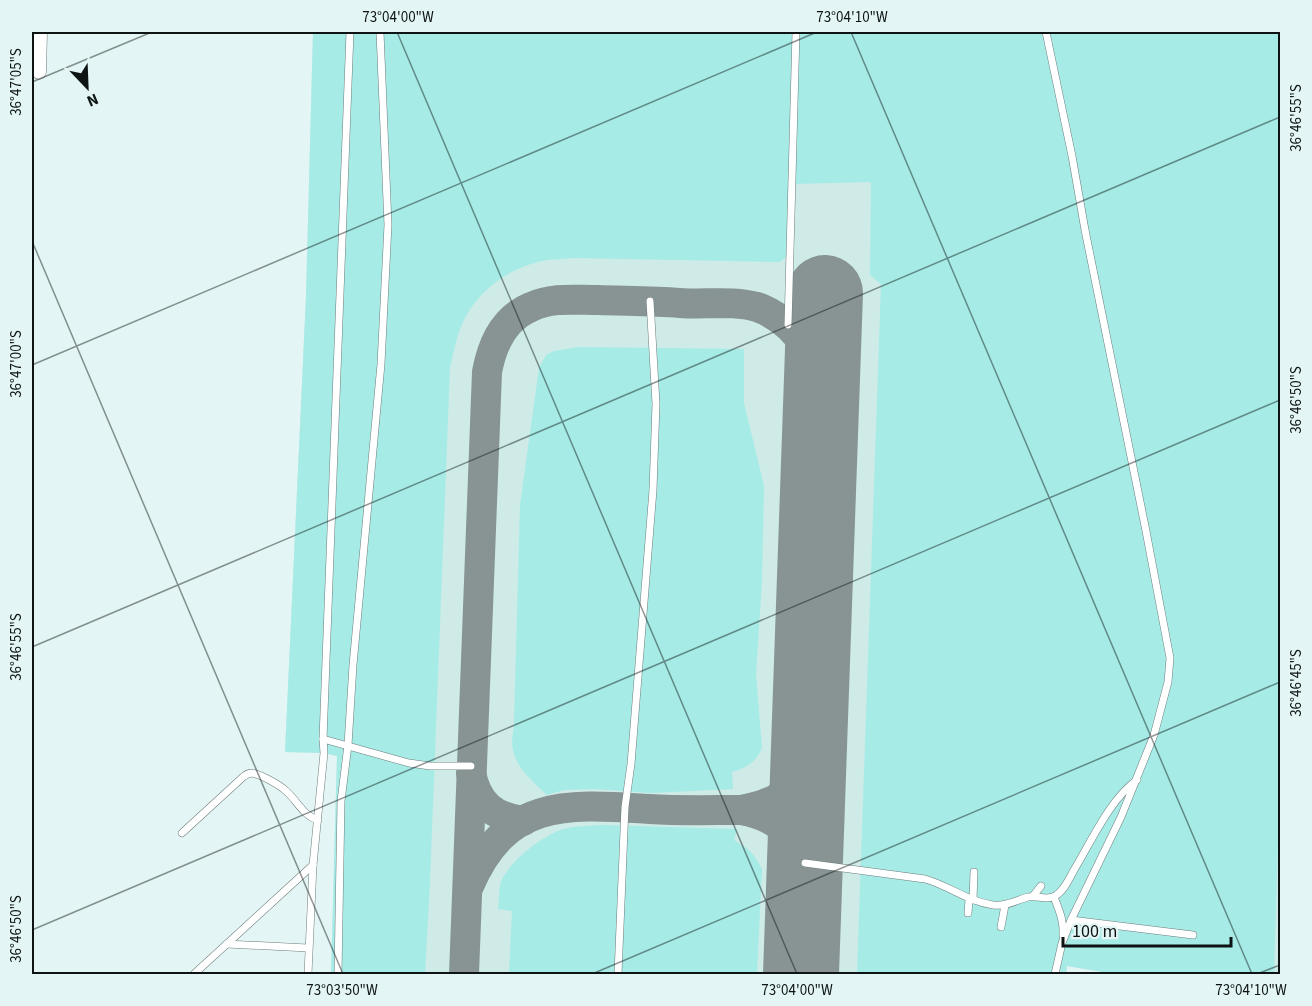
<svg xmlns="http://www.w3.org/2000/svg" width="1312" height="1006" viewBox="0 0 1312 1006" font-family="'Source Sans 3',sans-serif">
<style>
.built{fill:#ceebe8}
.green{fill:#a6ebe6}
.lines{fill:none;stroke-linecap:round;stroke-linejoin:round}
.taxiway{stroke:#889494;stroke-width:30}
.runway{stroke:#889494;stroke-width:76}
.lane-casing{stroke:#6d7d7c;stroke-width:8}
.street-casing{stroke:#6d7d7c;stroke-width:15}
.lane{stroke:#fff;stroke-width:7}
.street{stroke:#fff;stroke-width:14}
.ticks{fill:none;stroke:#0d1413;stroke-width:1.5;stroke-opacity:0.45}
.neatline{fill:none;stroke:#0d1413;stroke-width:2}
.ticks-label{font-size:15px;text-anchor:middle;fill:#0d1413}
</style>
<rect width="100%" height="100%" fill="#e3f5f4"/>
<polygon class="built" points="313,32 1280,32 1280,974 1114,974 1067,966 1066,974 331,974 337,756 324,753 285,752 306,296"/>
<g class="green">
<path d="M313,32H1280V779L1274,974H1114L1067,966L1066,974H857L881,284L870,275L871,182L792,184L791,253L780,262L575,258C566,259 556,259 547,260C513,266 481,287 465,318C457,333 454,351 450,367L430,882L425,974H331L337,756L324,753L285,752L306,296Z"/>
<path d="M579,347L744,349V403L764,486L762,581L756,674L762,747C758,761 746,768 732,772L733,789L650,793L595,789L564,790L547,795C532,781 513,766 512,743C512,736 514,730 514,723L520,505L539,368L546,355L554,351Z"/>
<path d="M601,825L737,829L734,840C749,849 754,853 762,869L757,974H509L512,911L498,909C499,901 499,892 500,885C506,863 542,836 563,829C575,826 588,826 601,825Z"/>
</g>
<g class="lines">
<g class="taxiway">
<path d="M471,773C477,803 493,817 523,821"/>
<path d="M741,810C749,808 757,807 764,804C784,798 803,779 812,760L809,749"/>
<path d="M469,886C506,798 568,804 649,809C680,811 711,810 741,810C776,816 789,831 808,859L805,869"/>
<path d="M464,974L487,372C492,345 504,318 531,307C552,297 575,300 598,300C625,301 653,301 680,303C705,305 732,300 757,307C766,310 774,315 781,320C806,338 815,365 822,393"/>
</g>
<polyline class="runway" points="801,974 825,293"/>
<g class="lane-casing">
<g id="lane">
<polyline points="1046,32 1072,156 1085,230 1146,531 1170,658 1168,682 1154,735 1121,817 1071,920 1062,943 1055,974"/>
<polyline points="788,325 796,32"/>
<polyline points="323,739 409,763 430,766 471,766"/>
<path d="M182,833L243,777C247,774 248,773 252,773C260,774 280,785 286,791C297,800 303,816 318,820"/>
<path d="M805,863L925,879C950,886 966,901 993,905C1005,907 1017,900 1028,897C1037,895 1047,901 1055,896C1064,891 1069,879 1074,870C1091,842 1110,799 1137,780"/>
<polyline points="1033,896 1041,886"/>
<path d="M1054,897C1059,910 1064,921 1063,935"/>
<polyline points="973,900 974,872"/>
<polyline points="968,913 969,900"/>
<polyline points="1071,920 1193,935"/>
<polyline points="1001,927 1005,905"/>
<polyline points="227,944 308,948"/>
<polyline points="194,974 313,865"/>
<polyline points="308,974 313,865 324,753 323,739 350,32"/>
<polyline points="338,974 341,801 348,745 353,665 381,364 388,225 380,32"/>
<polyline points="618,974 625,807 631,764 653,490 656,404 650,301"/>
</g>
</g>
<g class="street-casing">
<polyline id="street" points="39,72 40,32"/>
</g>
<use href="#lane" class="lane"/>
<use href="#street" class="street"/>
</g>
<path class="ticks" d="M397,32L797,974M851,32L1252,974M32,82L152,32M32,241L343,974M32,365L817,32M32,647L1280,117M32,930L1280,400M592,974L1280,682M1257,974L1280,965"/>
<rect width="1312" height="1006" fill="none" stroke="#e3f5f4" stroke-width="66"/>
<g transform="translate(87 87) rotate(157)" stroke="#e3f5f4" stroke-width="4.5" paint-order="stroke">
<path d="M0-4.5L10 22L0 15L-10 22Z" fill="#0d1413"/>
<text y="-9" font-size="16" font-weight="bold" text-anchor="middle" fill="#0d1413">N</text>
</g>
<path d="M1063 937v9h168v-9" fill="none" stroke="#0d1413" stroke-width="3"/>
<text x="1072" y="937" font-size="18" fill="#0d1413" stroke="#e3f5f4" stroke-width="4.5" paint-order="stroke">100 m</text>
<rect x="33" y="33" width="1246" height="940" class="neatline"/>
<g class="ticks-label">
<text x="398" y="22">73°04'00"W</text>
<text x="852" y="22">73°04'10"W</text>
<text transform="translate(16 82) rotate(-90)" y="5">36°47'05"S</text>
<text transform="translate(1296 118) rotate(-90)" y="5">36°46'55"S</text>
<text transform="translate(16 364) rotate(-90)" y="5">36°47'00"S</text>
<text transform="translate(1296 400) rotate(-90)" y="5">36°46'50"S</text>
<text transform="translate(16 647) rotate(-90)" y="5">36°46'55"S</text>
<text transform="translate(1296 683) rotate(-90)" y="5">36°46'45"S</text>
<text transform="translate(16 929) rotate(-90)" y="5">36°46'50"S</text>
<text x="342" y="995">73°03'50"W</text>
<text x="797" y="995">73°04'00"W</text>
<text x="1251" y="995">73°04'10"W</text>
</g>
</svg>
